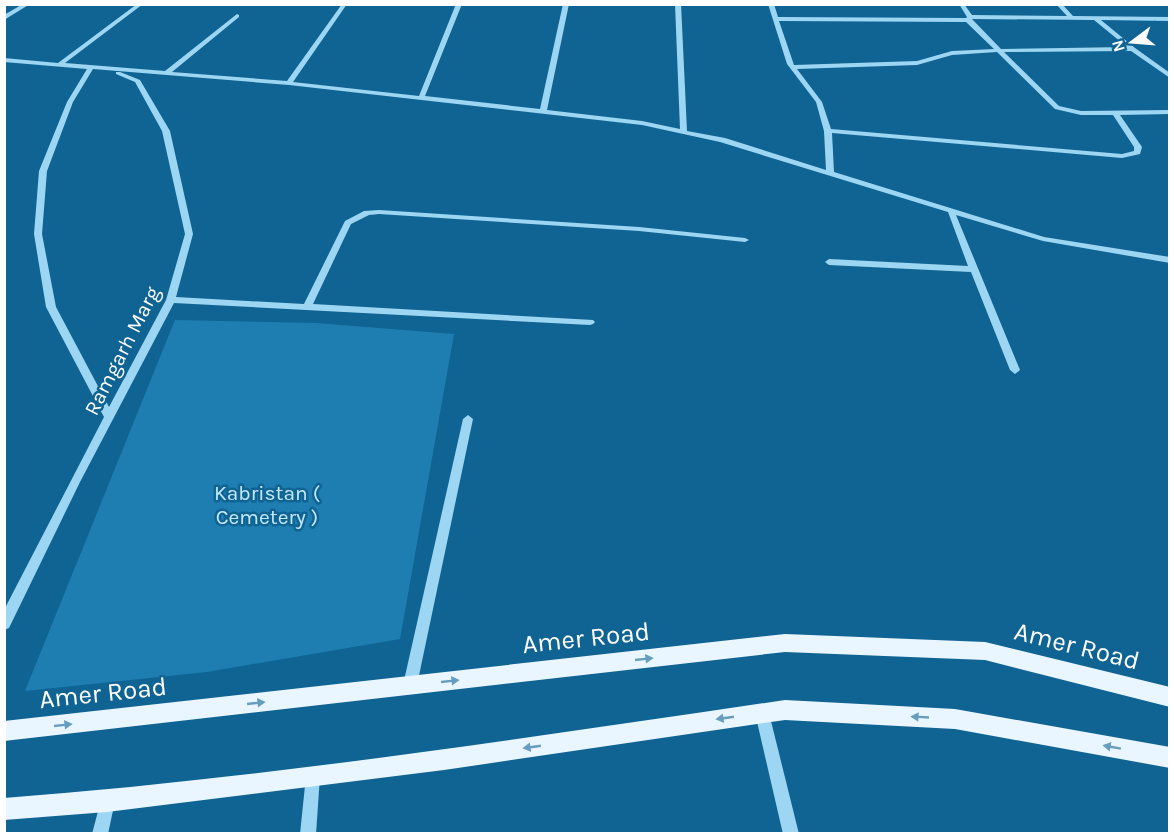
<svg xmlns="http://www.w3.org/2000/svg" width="1174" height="838" viewBox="0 0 1174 838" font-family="Karla,sans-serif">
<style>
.green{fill:#1e7eb1}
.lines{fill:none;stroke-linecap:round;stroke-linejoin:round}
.minor{fill:#9dd6f3;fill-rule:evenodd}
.major{fill:#e9f6ff;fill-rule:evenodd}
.oneway{fill:#679ebe}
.labels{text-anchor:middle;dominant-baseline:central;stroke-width:5;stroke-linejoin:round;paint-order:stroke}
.street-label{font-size:21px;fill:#fff;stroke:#106493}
.park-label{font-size:21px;fill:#c4eafe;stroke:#106493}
.near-street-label{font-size:26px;fill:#fff;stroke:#106493}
</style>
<rect width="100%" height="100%" fill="#106493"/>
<polygon class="green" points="175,320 316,323 454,334 400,639 207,672 25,691"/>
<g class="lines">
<g class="minor">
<polygon points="23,4 30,4 4,20 4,15"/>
<path d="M137,4H143L65,63L165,71L237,14L239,15V17L172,72L287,81L342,4H347L293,82L419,96L456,4H462L425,96L540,109L563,4H569L547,110L642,121L680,129L675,4H681L687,131L725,138L826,170L824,131L816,102L787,64L768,4H774L778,17L966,18L967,17L959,4H964L972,15L1067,16L1056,4H1062L1073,16L1170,17V21L1101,20L1135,48L1170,73V78L1131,51L1004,52L1059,106L1081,111L1170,110V114L1120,115L1142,147L1140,154L1122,158L832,133L834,172L1044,237L1170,257V263L1043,241L956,215L1020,370L1015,374L1010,370L971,272L829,265L825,262L829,259L968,266L948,212L720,142L642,125L289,85L93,69L73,102L47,171L42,234L56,307L109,407L166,300L185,234L162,131L135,82L116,74V72H120L140,80L170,131L193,234L176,297L304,304L345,221L364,211L379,210L639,227L745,238L749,240L745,242L639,231L379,214L369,215L351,224L313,304L593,320L595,322L593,324L590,325L174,303L80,482L9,628L4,630V610L104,417L46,307L34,234L39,171L67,102L87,69L4,62V58L58,63ZM972,19L1094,20L1127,47L1001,49ZM779,21L966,22L994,49L952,51L917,61L794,65ZM997,52L1055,109L1081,115H1113L1134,147V151L1122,154L831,129L822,102L797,69L917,65L952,55Z"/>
<polygon points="468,415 473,419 417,685 415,690 410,692 405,690 403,685 463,419"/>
<polygon points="762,706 767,708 769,713 799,834 783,834 755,713 757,708"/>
<polygon points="313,769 318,771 320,776 316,834 300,834 306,776 308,771"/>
<polygon points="107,793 112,796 115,801 108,834 92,834 102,796"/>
</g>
<g class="major">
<polygon points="785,634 985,642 1170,687 1170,707 985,660 785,652 4,741 4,721"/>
<path d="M785,700L955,709L1170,747V768L955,729L785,720L444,770L107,812L4,820V798C266,778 526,738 785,700Z"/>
</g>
</g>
<defs><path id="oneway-solid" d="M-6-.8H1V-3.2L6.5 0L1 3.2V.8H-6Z" transform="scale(1.5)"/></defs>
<g class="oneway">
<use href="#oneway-solid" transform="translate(644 659) rotate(-6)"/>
<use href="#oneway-solid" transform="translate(450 681) rotate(-6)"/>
<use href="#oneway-solid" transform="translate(256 703) rotate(-6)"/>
<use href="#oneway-solid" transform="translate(920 717) rotate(-177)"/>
<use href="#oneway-solid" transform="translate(725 718) rotate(172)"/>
<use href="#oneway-solid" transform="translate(63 725) rotate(-6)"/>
<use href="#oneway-solid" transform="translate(532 747) rotate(172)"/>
<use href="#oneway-solid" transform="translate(1112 747) rotate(-170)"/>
</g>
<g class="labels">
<g class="street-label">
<text transform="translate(122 351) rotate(-63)">Ramgarh Marg</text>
</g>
<g class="park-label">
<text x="267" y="493">Kabristan (<tspan x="267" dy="24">Cemetery )</tspan></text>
</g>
<g class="near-street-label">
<text transform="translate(586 638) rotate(-6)">Amer Road</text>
<text transform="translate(1077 646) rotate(14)">Amer Road</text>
<text transform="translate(103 693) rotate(-6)">Amer Road</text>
</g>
</g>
<rect width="1174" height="838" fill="none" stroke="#ffffff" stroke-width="12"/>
<g transform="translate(1132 42) rotate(254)" stroke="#106493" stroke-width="4.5" paint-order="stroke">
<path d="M0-4.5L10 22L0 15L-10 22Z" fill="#ffffff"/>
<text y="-9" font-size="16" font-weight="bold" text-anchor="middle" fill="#ffffff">N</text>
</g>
</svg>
